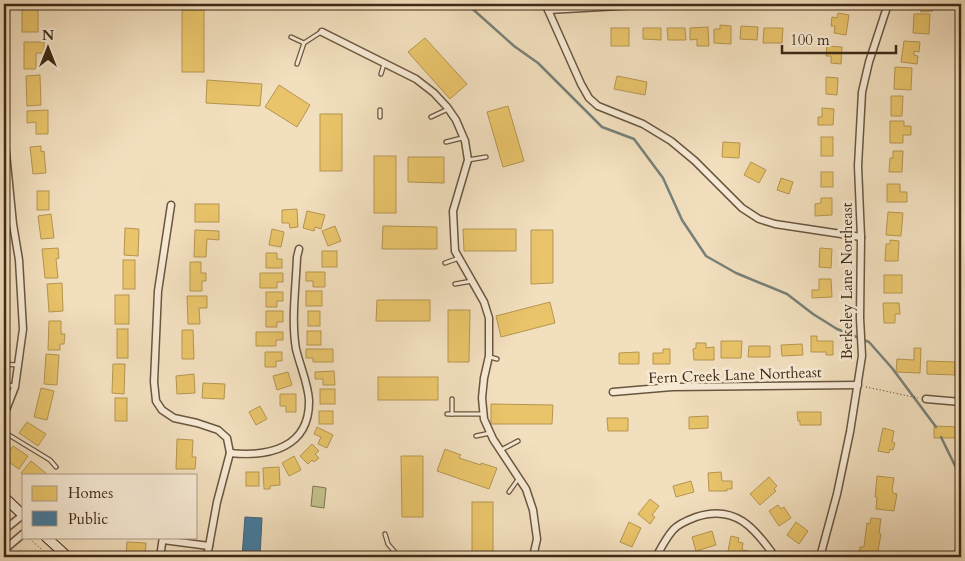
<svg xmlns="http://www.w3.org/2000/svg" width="965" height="561" viewBox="0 0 965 561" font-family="Cardo,serif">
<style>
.green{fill:#c2c08c;stroke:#807450}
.homes{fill:#e9c46a;stroke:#b59650}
.public{fill:#457b9d;stroke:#436274}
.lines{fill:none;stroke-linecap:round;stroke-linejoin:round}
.stream{stroke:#778078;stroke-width:2.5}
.lane-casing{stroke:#6a563f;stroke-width:5.5}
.street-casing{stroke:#6a563f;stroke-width:9}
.secondary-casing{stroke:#3d2915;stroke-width:11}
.path{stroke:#3d2915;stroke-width:1;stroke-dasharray:1 2.5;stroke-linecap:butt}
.lane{stroke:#f7ead5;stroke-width:3}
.street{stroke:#f7ead5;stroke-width:6}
.secondary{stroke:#f7ead5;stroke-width:9}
.labels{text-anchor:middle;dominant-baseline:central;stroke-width:5;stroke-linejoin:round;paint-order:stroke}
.street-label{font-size:15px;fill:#3d2915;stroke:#f7ead5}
</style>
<rect width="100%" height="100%" fill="#f2dfbe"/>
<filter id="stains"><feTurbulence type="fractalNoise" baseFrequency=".004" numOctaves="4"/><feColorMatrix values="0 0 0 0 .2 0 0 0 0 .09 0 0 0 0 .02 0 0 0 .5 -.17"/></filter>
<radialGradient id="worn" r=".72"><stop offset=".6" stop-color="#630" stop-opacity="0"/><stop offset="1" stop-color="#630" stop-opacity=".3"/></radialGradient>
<polygon class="green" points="313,486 326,488 324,508 311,506"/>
<g class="homes">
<polygon points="920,4 932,4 933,11 921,12"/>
<rect x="22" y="7" width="16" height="25"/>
<rect x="182" y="10" width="22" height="62"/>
<polygon points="838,13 849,15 846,35 834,33 835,26 831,26 832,17 837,18"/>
<polygon points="914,14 930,14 929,34 913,33"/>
<polygon points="720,25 731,26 731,44 714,43 714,29 720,29"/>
<polygon points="741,26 758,27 757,40 740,39"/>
<polygon points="708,27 709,46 697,46 697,39 690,40 690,28"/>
<rect x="611" y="28" width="18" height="18"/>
<polygon points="643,28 661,28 661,40 643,39"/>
<polygon points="667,28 685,28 686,40 668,40"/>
<polygon points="764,28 783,28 782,43 763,43"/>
<polygon points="425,38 467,84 450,99 408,52"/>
<polygon points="904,41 920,42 919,52 914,51 914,55 918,56 917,64 901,62"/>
<polygon points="24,42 44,42 44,53 36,53 36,69 24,69"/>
<polygon points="827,46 842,47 841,64 831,63 831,56 826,56"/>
<polygon points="895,67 912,68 911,90 894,89"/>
<polygon points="40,75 41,105 27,106 26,76"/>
<polygon points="617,76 647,82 645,95 614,89"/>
<polygon points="826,77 838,78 837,95 826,94"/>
<polygon points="207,80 262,84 260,106 206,103"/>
<polygon points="279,85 310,105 297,127 265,107"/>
<polygon points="891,96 903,96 902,116 891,116"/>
<polygon points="508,106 524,161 503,167 487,112"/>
<polygon points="822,108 834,109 833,125 818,125 818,117 822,117"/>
<polygon points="48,110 48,134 36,134 36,122 27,123 27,111"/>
<rect x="320" y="114" width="22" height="57"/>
<polygon points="890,121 904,121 904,126 911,126 911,135 903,135 903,143 890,143"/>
<rect x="821" y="137" width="12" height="19"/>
<polygon points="723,142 740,143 739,158 722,157"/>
<polygon points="41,146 41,152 44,151 46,173 33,174 30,147"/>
<polygon points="893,151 903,151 902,172 889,172 890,158 893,158"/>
<rect x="374" y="156" width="22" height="57"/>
<polygon points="408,157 444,157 444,183 408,182"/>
<polygon points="751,162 766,170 759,183 744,175"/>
<rect x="821" y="172" width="12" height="15"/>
<polygon points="781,178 793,182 789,194 777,190"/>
<polygon points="887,184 900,184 900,192 907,192 907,202 887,202"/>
<rect x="957" y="189" width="4" height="15"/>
<rect x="37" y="191" width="12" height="19"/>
<polygon points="821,198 832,198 832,215 815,216 815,204 821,203"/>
<rect x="195" y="204" width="24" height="18"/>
<polygon points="297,209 298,227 290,228 289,223 282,223 282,210"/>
<polygon points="307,211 325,215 321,229 315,227 314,231 303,228"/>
<polygon points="888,212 903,213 901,236 886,235"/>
<polygon points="51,214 54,238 41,239 38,216"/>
<polygon points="335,226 341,241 328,246 322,231"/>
<polygon points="383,226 437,227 437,249 382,249"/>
<polygon points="125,228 139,229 138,256 124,255"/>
<polygon points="272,229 284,232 281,247 269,245"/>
<polygon points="463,229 516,229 516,251 464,251"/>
<polygon points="195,230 219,231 219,240 207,239 206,257 194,257"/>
<polygon points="531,230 553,230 553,283 531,284"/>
<polygon points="890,240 899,241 898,261 885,261 886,244 890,244"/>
<polygon points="58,248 59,258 56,259 58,278 45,278 42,249"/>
<polygon points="820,248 832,249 831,268 819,267"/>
<rect x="322" y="251" width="15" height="16"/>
<polygon points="266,253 277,253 277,259 282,259 282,268 266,268"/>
<rect x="123" y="260" width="12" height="29"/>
<polygon points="190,262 201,262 201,273 206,273 206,281 202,281 202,291 190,291"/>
<polygon points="306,272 325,272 325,287 313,287 313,281 306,281"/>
<polygon points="260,273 283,273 283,282 277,282 277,288 260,288"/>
<rect x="884" y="275" width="18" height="18"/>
<polygon points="819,279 831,279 832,297 812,298 812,290 819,290"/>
<polygon points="62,283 63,311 49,312 47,284"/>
<rect x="306" y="291" width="16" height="15"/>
<polygon points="266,292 283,292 283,301 277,301 277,307 266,307"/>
<rect x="115" y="295" width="14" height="29"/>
<polygon points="187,296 207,296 207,308 199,308 200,324 188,324"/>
<polygon points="377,300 430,300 430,321 376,321"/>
<polygon points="550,302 555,323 501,337 496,316"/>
<polygon points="883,303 899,303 900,314 895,314 895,323 884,323"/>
<polygon points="448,310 470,310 469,362 448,362"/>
<polygon points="266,311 283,311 283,322 277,322 277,327 266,327"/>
<rect x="308" y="311" width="12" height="15"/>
<polygon points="49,321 61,321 61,334 65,334 64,344 60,344 60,350 48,350"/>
<rect x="117" y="329" width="11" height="29"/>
<polygon points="182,330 193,330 194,359 182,359"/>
<rect x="307" y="331" width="14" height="14"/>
<polygon points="256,332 283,332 283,340 276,340 276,346 256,346"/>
<polygon points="811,336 817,336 817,341 833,341 833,355 826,355 826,352 811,352"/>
<polygon points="721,341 742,341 741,358 721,358"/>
<polygon points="696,343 706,343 706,348 714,347 714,360 694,360 693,349 696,348"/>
<polygon points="802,344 803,355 782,356 781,345"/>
<polygon points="749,346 770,346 770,357 748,357"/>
<polygon points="914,348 921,348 920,373 896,372 897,359 914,360"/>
<polygon points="306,349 333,349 333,362 313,362 313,358 306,358"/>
<polygon points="663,349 670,349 670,364 653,364 653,353 663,353"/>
<polygon points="265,352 282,352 282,361 276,361 276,367 265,367"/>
<polygon points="639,352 639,364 619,364 619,353"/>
<polygon points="46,354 59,355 57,385 44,384"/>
<polygon points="927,361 955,362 955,375 927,374"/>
<polygon points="113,364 125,364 124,394 112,393"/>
<polygon points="334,371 335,385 323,385 323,379 315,379 315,372"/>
<polygon points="288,372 292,385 277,390 273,376"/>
<polygon points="194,374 195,393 177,394 176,376"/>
<rect x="378" y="377" width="60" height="23"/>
<polygon points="203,383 225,384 224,399 202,398"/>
<polygon points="41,388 54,391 47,420 34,417"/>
<rect x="320" y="389" width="15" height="15"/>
<polygon points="280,394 296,394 296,412 286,412 286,406 280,406"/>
<rect x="115" y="398" width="12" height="23"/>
<polygon points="491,404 553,405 552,424 491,424"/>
<polygon points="260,406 267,419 256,425 249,412"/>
<rect x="319" y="411" width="14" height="13"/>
<polygon points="797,412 821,412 821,425 800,425 800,421 798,421"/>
<polygon points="708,416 708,428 689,429 689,417"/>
<polygon points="607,418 628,418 628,431 608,431"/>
<polygon points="27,422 46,434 38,446 19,433"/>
<polygon points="934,426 960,427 959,438 934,438"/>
<polygon points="317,427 333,435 327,448 318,444 321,437 314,434"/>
<polygon points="883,428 894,431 892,442 895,443 893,450 890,449 889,453 878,451"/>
<polygon points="177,439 193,440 192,457 196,457 195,469 176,469"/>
<polygon points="312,444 319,451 315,454 319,458 314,462 312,460 308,464 300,456"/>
<polygon points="13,446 28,456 19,469 4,459"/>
<polygon points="445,449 461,455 459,458 481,465 481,463 497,468 489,489 437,471"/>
<polygon points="294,456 301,470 289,476 282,463"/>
<polygon points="401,456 423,456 423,517 402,517"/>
<polygon points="31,461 47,474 46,475 24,475 21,473"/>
<polygon points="279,467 280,485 270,486 270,489 264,489 263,468"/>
<rect x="246" y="472" width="13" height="14"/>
<polygon points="721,472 722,481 732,481 732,489 727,489 727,491 709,491 708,473"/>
<polygon points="877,476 894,478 892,490 893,493 897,494 894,511 876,509 877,497 875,497"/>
<polygon points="769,477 777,486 774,489 776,491 760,505 750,494"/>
<polygon points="691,481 694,492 676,497 673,486"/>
<polygon points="650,499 659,506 652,515 655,517 650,524 638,514"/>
<rect x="472" y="502" width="21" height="55"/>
<polygon points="778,505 781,509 784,507 791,518 779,526 769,511"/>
<polygon points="871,518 881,519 879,533 881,534 877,557 859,557 860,547 864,547 867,523 870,524"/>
<polygon points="629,522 641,528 632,547 620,542"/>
<polygon points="796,522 808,531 799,544 787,535"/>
<polygon points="712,531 716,545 696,551 692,537"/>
<polygon points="731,536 739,538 738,542 743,543 742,550 749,551 748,557 727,556"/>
<polygon points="127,542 146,543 145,557 126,557"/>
</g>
<polygon class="public" points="245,517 262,518 260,557 242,557"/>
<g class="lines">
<g class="stream">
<polyline points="467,4 514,46 538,63 602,127 634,139 663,178 682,220 706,256 736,273 787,294 813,314 837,329 869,342 892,368 936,427"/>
<polyline points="941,437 961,478"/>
</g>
<g class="lane-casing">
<g id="lane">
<polyline points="291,37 304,43"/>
<polyline points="297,64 304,43 321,32"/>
<polyline points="381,74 384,64"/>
<polyline points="380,117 380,110"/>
<polyline points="431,117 448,109"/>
<polyline points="446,142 462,138"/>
<polyline points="468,160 486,157"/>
<polyline points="445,263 459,258"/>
<polyline points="455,284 472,281"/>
<polyline points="490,357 497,359"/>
<polyline points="4,364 17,365"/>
<polyline points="4,383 15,387"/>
<polyline points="447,414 483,414"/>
<polyline points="452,414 452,399"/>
<polyline points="4,432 50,460 56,467"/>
<polyline points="476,436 490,433"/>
<polyline points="501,450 518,441"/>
<polyline points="509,492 519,478"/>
<polyline points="385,534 388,544 399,557"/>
</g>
</g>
<g class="street-casing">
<g id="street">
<polyline points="547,4 548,10 581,84 589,98 598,106 643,124 671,141 695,161 742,208 759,219 775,224 861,237"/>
<polyline points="548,10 655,4"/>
<polyline points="322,32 416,79 434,93 447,107 456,120 465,141 468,160 453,211 455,251 484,302 489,318 489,356 484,378 482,398 484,419 493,439 526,489 533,510 537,539 533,557"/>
<polyline points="4,133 13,224 19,260 23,329 15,387 4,415"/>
<polyline points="171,205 158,291 154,382 156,401 162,410 174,418 197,423 218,430 227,438 230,453 217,502 207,557"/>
<polyline points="613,392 672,387 858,385"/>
<polyline points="926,399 961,402"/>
<path d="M230,453C269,457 310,448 309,400C308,383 300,366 296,349C291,320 296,286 297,257L299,249"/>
<polyline points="4,530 23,515"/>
<polyline points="163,540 209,546"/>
<polyline points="4,550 24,533"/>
<polyline points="160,557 163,537"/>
<path d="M656,557C661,548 666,538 673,530C678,524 688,520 696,517C735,504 755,528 775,557"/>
<polyline points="820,557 837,494 850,432 862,356 860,318 861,237 858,166 862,92 869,62 888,4"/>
</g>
</g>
<g class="secondary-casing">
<g id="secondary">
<polyline points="4,497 24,516"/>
<polyline points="46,537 68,557"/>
</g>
</g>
<g class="path">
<polyline points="866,387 918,398"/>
<polyline points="30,539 50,557"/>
</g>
<use href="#lane" class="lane"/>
<use href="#street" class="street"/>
<use href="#secondary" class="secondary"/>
</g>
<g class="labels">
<g class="street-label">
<text transform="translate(847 281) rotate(-90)">Berkeley Lane Northeast</text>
<text transform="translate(735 375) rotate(-2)">Fern Creek Lane Northeast</text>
</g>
</g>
<rect width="965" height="561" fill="none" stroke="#f2dfbe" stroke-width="20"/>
<rect x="5" y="5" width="955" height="551" fill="none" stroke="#3d2915" stroke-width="2.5"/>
<rect x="10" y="10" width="945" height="541" fill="none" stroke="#3d2915"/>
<rect x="22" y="474" width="175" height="65" fill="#f7ead5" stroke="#ad9d88"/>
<rect x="32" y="486" width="25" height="15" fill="#e9c46a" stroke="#ad9d88"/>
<text x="68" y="498" font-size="15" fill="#3d2915">Homes</text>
<rect x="32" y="511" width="25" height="15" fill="#457b9d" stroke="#ad9d88"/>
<text x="68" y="524" font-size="15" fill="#3d2915">Public</text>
<g transform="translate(48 48)" stroke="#f7ead5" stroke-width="4" paint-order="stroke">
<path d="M0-4L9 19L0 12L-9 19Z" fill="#3d2915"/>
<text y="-8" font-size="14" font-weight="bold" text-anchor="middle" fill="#3d2915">N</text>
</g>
<path d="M782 45v8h114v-8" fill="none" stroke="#3d2915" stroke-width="2.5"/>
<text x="790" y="45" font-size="15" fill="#3d2915" stroke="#f7ead5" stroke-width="4" paint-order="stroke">100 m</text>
<rect width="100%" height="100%" filter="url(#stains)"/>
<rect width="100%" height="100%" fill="url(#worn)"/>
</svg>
